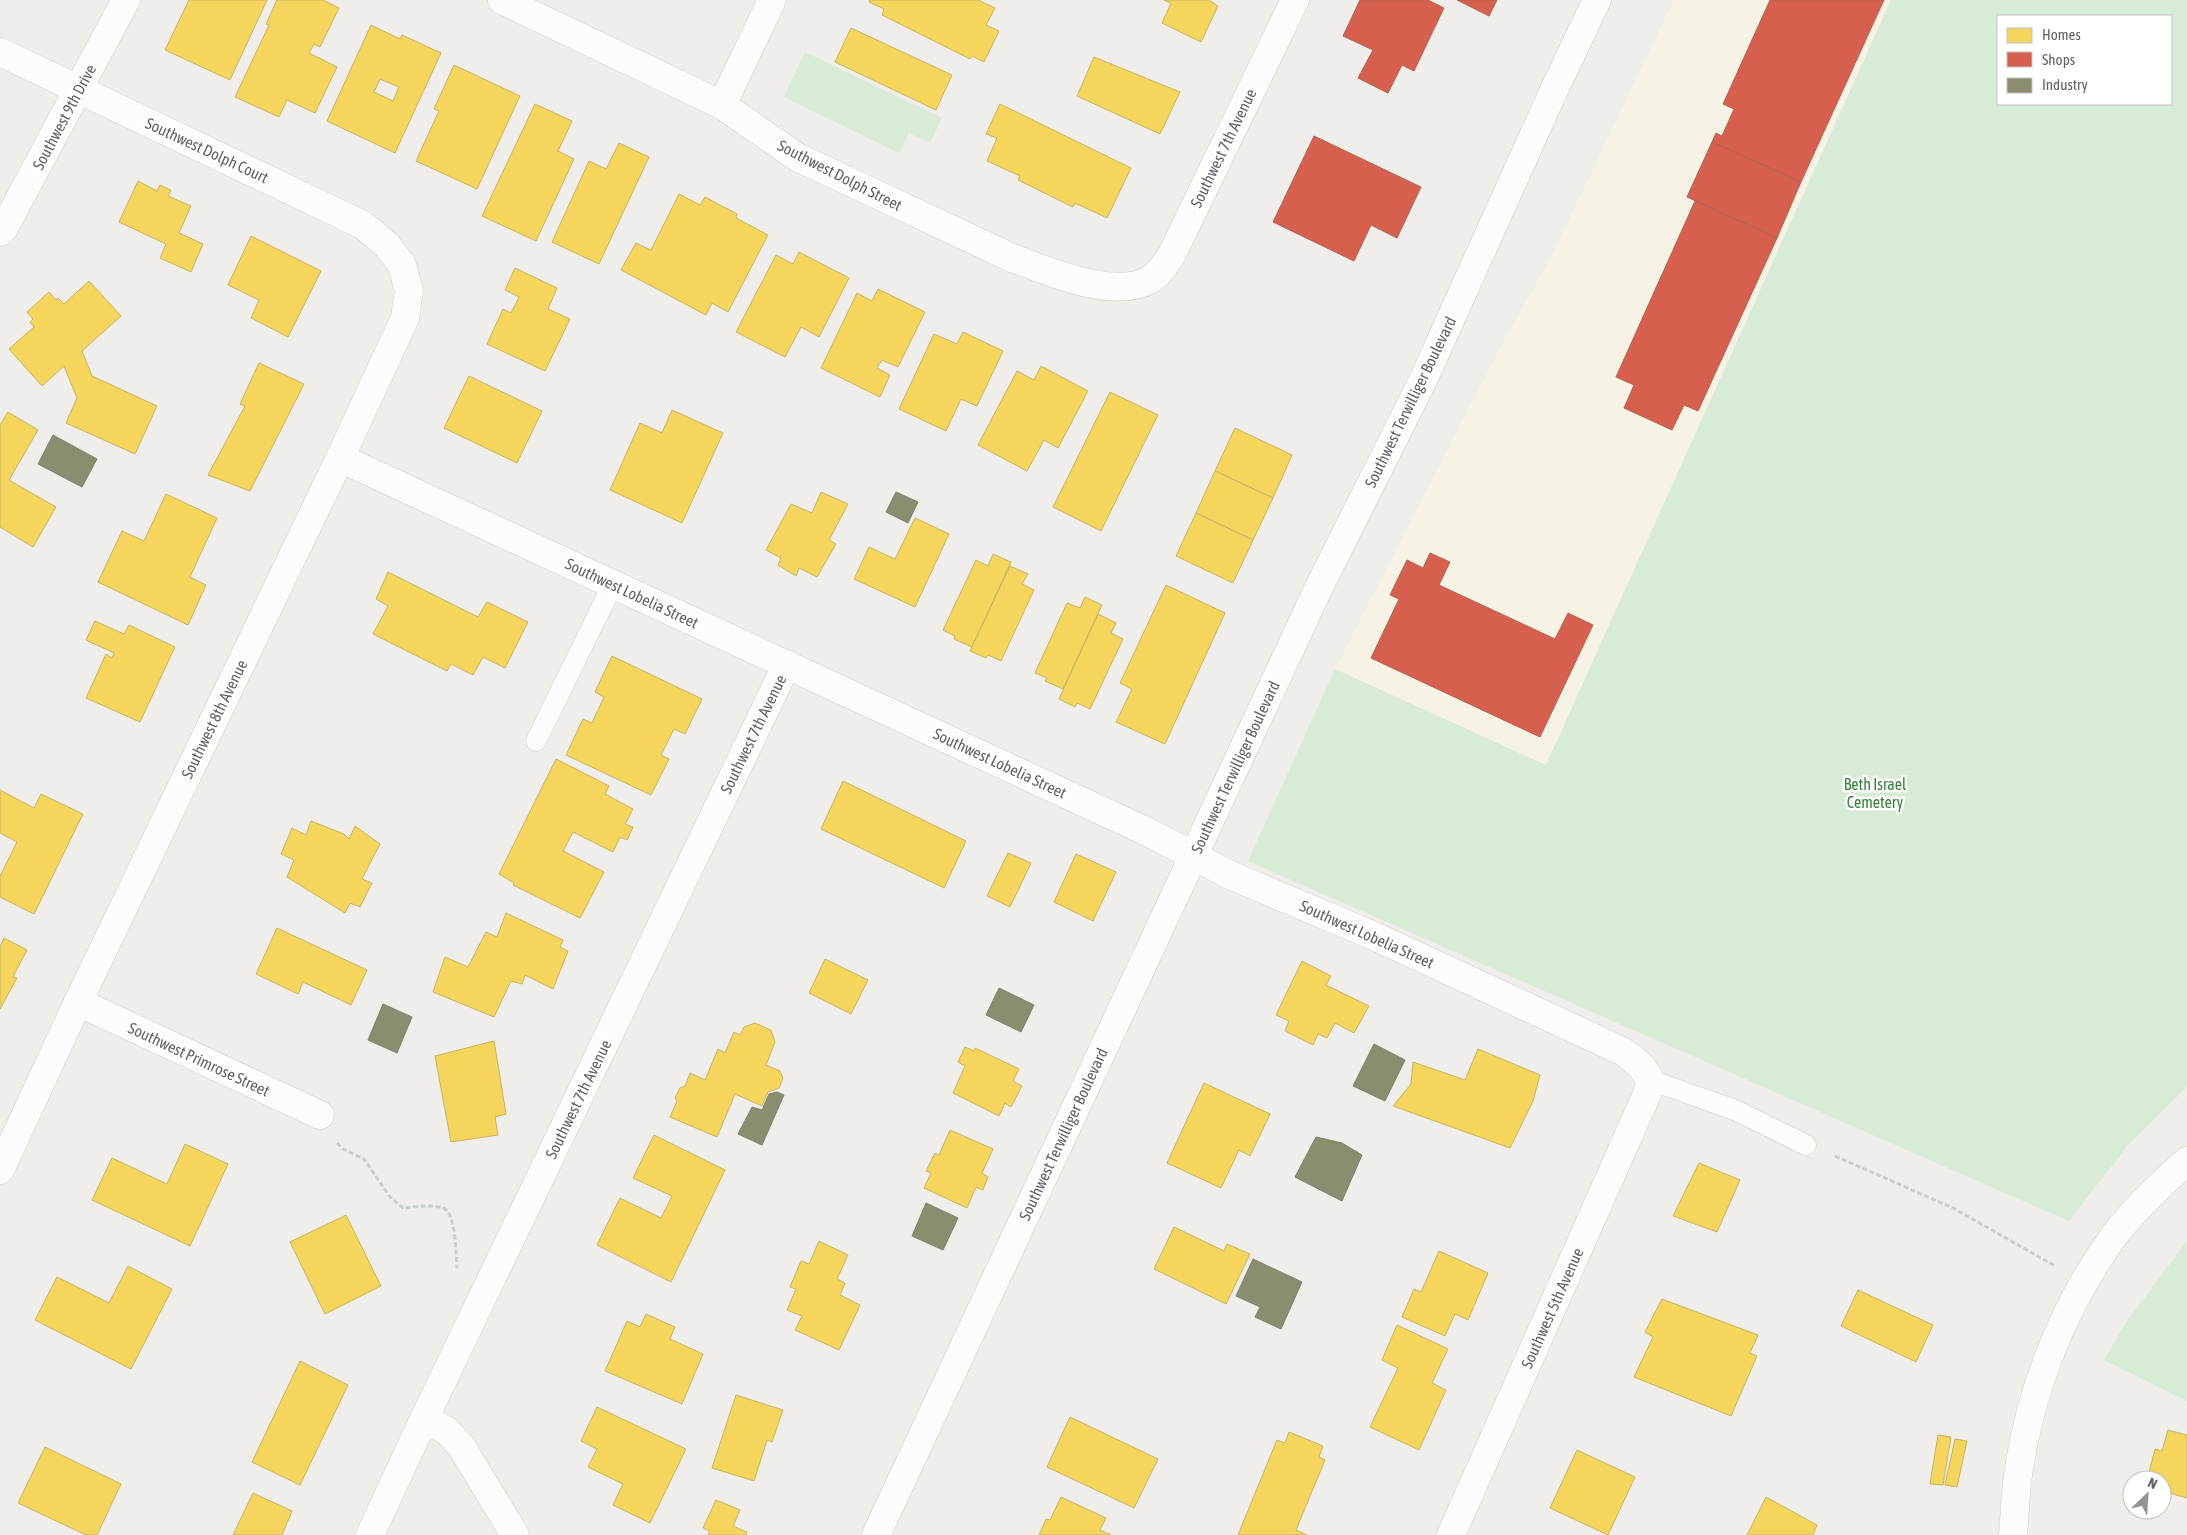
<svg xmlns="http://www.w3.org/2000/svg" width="2187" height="1535" viewBox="0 0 2187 1535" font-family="'Asap Condensed',sans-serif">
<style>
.commercial{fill:#f7f3e4}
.green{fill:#d8ebd6;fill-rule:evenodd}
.homes{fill:#f6d55c;stroke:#c9b360;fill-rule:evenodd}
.shops{fill:#d6604d;stroke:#b26155}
.industry{fill:#8c8c6e;stroke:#7e806c}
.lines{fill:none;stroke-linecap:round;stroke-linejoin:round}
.service-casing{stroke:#cbcccc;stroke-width:21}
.minor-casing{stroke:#cbcccc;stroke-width:29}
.tertiary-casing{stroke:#cbcccc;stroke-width:29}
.secondary-casing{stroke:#cacacb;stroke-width:29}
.path{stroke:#cacfcc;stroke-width:3;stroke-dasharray:5 2.5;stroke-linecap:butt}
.service{stroke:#fdfcfc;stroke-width:20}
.minor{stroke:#fdfcfc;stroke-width:28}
.tertiary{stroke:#fdfcfc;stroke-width:28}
.secondary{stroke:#fdfcfc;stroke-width:28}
.labels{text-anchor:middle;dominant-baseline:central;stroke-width:5;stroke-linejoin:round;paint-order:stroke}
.street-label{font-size:16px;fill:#5f6368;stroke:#fff}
.park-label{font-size:16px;fill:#348238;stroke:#fff}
</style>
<rect width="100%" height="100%" fill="#efeeea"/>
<polygon class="commercial" points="1674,0 1891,0 1546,765 1335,669 1503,342 1550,259"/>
<g class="green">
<path d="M1891,0H2187V1087L2128,1145L2069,1221L1248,861L1335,669L1546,765ZM2171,16V104H1998V16Z"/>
<polygon points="805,52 942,118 930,143 909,133 899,153 784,97"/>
<polygon points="2187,1241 2187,1401 2104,1360 2125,1324"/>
</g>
<g class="homes">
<polygon points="189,0 267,0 230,80 165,50"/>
<polygon points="277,0 323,0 339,8 320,47 314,44 309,53 337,67 315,113 287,100 279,117 235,97 269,25 266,24"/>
<polygon points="870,0 978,0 995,8 986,25 999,31 984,62 972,56 970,59 882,15 884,9 869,2"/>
<polygon points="1164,0 1209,0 1218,6 1201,42 1162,23 1171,3"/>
<path d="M371,25L400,39L402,35L441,53L395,153L327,121ZM380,79L399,87L393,101L374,92Z"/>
<polygon points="851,28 952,75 936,110 835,62"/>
<polygon points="1094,57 1180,92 1160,134 1077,96"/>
<polygon points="454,65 520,96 477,189 416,161 439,111 434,109"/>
<polygon points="535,104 572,121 558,151 574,159 536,241 482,216"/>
<polygon points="1000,104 1131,168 1107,218 1075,203 1073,207 1018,180 1020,176 987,161 997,138 986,134"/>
<polygon points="619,143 649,157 599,264 552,242 589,161 606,169"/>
<polygon points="138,181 157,191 160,185 171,190 168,196 191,206 179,233 203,244 191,272 160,258 166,244 119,222"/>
<polygon points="679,194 700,205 705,197 737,214 736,218 768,235 728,312 712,303 706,315 621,270 636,243 651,250"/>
<polygon points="251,236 321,271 288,337 251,318 259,300 228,285"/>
<polygon points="799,252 849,278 819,337 801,327 785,357 736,332 776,255 793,264"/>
<polygon points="515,268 557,288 548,309 570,319 545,371 487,344 503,309 511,313 519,297 505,290"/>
<polygon points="89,281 121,316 82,351 92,376 157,406 135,454 66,423 77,398 64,366 42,386 9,349 34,327 30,322 33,319 27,312 49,292 56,300 58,298 64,304"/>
<polygon points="878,289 925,312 898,367 882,360 877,368 890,375 880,397 821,368 857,293 872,301"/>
<polygon points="963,332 1003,351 977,406 961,399 946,431 899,409 934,334 957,344"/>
<polygon points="259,363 304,384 250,491 208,475 245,406 240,404"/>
<polygon points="1041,366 1088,391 1058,448 1044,440 1027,471 978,445 1017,371 1034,380"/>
<polygon points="469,376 542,411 517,463 444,428"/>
<polygon points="1110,392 1158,415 1101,531 1053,507"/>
<polygon points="672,410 723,433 682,523 610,490 640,423 662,433"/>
<polygon points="8,412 38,430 9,480 56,507 33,547 0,527 0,425"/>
<polygon points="1235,428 1292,455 1273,498 1215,471"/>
<polygon points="1215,471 1273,498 1253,540 1196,513"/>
<polygon points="821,492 848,504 829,540 836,544 817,577 799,568 796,576 778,565 781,558 766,550 791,504 812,513"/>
<polygon points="166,494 217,518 190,577 206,585 188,625 98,582 122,531 144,541"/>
<polygon points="1196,513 1253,540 1233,583 1176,556"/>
<polygon points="915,518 949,534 915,607 854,579 869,547 895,559"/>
<polygon points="993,554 1011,562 972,647 954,639 955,636 943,630 976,560 988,566"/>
<polygon points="1010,566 1028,574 1022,584 1034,590 1001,661 988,655 986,658 970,651"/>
<polygon points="388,572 478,617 487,602 528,622 505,668 483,657 473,675 451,664 447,671 373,634 388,606 376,599"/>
<polygon points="1166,585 1225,613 1165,744 1116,722 1132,689 1120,683"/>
<polygon points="1085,597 1102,605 1063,689 1045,681 1047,678 1035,673 1067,603 1080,608"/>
<polygon points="1098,614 1116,623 1111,633 1123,639 1090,709 1077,703 1075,707 1059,699"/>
<polygon points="95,621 124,634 129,625 175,647 140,722 86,698 106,654 112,658 114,653 86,640"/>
<polygon points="612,656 702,699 685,734 674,729 661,755 669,759 651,795 566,755 583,719 592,723 604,697 595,692"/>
<polygon points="556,759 609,786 605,794 633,809 625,824 633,827 627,840 620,837 613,852 573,832 563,851 604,872 580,918 513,885 514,883 499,874"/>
<polygon points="843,781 966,841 944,888 821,829"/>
<polygon points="0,790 34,808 41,794 83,814 34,914 0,897 0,876 17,842 0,833"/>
<polygon points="311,821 344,834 349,839 355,826 380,844 362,879 372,883 360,907 350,903 345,913 287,877 294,860 281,854 292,828 306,835"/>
<polygon points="1008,853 1031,863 1010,907 987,896"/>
<polygon points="1076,854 1116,872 1093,921 1054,902"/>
<polygon points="506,913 563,940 560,947 568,951 553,989 525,975 522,984 511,981 494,1017 433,992 445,957 468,967 486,932 497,937"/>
<polygon points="277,928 367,970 351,1005 303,982 298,994 256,974"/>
<polygon points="4,938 27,950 13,977 17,978 0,1009 0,947"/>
<polygon points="825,959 868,980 851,1014 809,993"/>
<polygon points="1302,961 1331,976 1326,985 1369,1006 1354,1033 1335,1023 1327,1038 1318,1034 1313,1045 1285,1031 1289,1021 1276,1015"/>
<polygon points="755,1023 771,1030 775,1042 766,1065 780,1071 783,1078 779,1088 768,1092 762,1106 735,1094 717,1137 670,1117 677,1101 675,1098 680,1088 685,1086 690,1073 705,1080 718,1049 725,1053 734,1032 740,1035 744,1027"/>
<polygon points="494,1041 506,1114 495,1117 498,1135 451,1142 435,1056"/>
<polygon points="965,1047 974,1051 975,1048 1019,1069 1013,1081 1022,1086 1011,1107 1005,1103 999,1116 953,1093 965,1066 958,1062"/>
<polygon points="1478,1049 1540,1075 1533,1101 1510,1148 1393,1106 1411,1084 1413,1062 1465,1080"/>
<polygon points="1204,1083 1270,1114 1250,1156 1239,1150 1221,1188 1167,1163"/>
<polygon points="950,1130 993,1149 982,1173 988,1177 983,1190 976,1187 967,1208 924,1188 931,1173 926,1171 935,1153 939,1155"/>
<polygon points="654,1135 725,1170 671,1282 597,1245 620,1198 661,1218 672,1196 633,1178"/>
<polygon points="185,1144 228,1164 190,1246 92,1200 112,1158 167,1184"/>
<polygon points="1699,1163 1740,1180 1717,1232 1673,1216"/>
<polygon points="346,1215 381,1286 325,1314 290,1242"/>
<polygon points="1174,1227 1224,1251 1227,1244 1250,1254 1226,1304 1154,1269"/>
<polygon points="819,1241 848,1255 837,1279 845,1283 840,1295 860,1305 839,1350 795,1330 802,1316 787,1310 796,1289 790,1287 801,1261 809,1264"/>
<polygon points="1439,1251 1488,1273 1468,1320 1455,1314 1445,1336 1402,1317 1414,1289 1421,1292"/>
<polygon points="128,1266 172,1289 131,1369 35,1320 57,1277 109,1303"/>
<polygon points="1858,1290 1933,1325 1916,1362 1841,1326"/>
<polygon points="1662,1299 1758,1335 1750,1353 1757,1356 1731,1416 1634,1377 1653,1337 1645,1332"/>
<polygon points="646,1314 675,1327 670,1339 703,1354 682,1404 605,1371 627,1321 640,1327"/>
<polygon points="1397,1325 1448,1349 1432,1383 1446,1390 1419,1450 1370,1427 1398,1368 1382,1360"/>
<polygon points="300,1361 348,1385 300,1485 252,1462"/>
<polygon points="736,1395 783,1410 772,1442 767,1440 754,1481 712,1468"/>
<polygon points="597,1407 686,1449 650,1523 613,1505 623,1484 588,1467 597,1449 581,1441"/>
<polygon points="1070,1417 1158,1459 1134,1508 1047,1467"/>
<polygon points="2168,1430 2187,1435 2187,1498 2162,1491 2162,1480 2147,1480 2155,1449 2162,1451"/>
<polygon points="1289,1432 1323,1446 1319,1457 1325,1460 1296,1530 1307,1535 1238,1535 1277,1440 1285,1443"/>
<polygon points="1938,1435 1951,1437 1943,1485 1930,1484"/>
<polygon points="1955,1439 1967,1441 1957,1487 1945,1485"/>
<polygon points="45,1447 121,1484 97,1535 86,1535 18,1503"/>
<polygon points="1577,1450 1635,1477 1608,1535 1550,1508"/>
<polygon points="253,1493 292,1511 282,1535 233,1535"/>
<polygon points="1061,1497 1106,1518 1100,1530 1111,1535 1039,1535 1046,1519 1050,1520"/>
<polygon points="1766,1497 1817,1525 1813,1535 1747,1535"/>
<polygon points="716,1500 740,1510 733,1526 747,1532 746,1535 708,1535 710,1531 703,1528"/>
</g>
<g class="shops">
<polygon points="1360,0 1428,0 1444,8 1414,71 1402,65 1388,93 1358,78 1373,50 1343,36"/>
<polygon points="1457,0 1497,0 1489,16"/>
<polygon points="1770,0 1884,0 1801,182 1712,142 1716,133 1722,136 1734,109 1723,104"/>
<polygon points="1314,136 1421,187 1397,238 1371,225 1354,261 1273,222"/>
<polygon points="1712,142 1801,182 1777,238 1687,197"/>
<polygon points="1695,201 1777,238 1698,411 1684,405 1672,430 1624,408 1634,385 1616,377"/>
<polygon points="1430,553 1450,562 1439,585 1555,639 1568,613 1593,625 1540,737 1371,658 1399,599 1390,595 1407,560 1423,568"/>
</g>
<g class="industry">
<polygon points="53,435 97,459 82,487 38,464"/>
<polygon points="896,492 918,502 908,523 886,512"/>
<polygon points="999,988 1034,1005 1021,1032 986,1015"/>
<polygon points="383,1004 412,1017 397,1053 368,1040"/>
<polygon points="1374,1044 1405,1060 1385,1101 1353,1086"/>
<polygon points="777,1092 784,1095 762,1145 738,1134 752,1107 762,1110 769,1094"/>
<polygon points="1316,1137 1342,1143 1362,1155 1342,1201 1295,1177"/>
<polygon points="926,1203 958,1218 943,1250 912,1236"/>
<polygon points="1253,1259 1302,1282 1281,1329 1255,1317 1260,1307 1236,1296"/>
</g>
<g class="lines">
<g class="service-casing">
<g id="service">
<polyline points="536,741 613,584"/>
<polyline points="1650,1080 1735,1110 1806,1145"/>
</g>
</g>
<g class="minor-casing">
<g id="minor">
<path d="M502,0L722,105L797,157L1012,258C1048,271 1116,301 1151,279C1160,273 1165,265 1171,256L1295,0"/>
<polyline points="0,52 363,225 387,245 402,265 409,291 405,318 340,458 78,1002 0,1170"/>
<polyline points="722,105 772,0"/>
<polyline points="0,232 4,228 126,0"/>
<path d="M340,458L1150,833L1230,875L1374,936L1622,1051C1634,1059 1644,1067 1650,1080L1647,1094L1451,1535"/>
<polyline points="78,1002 320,1115"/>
<polyline points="424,1419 447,1431 461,1446 515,1535"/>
<polyline points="370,1535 424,1419 787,664"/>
</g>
</g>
<g class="tertiary-casing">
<path id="tertiary" d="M2013,1535C2015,1515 2015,1494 2018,1475C2030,1391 2062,1309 2111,1240C2132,1211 2160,1185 2187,1161"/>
</g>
<g class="secondary-casing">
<polyline id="secondary" points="876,1535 1321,583 1424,378 1554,90 1597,0"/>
</g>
<g class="path">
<path d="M337,1143L343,1149L364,1159L390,1197L403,1208C416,1207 431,1204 443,1208C456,1212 456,1255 457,1268"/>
<polyline points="1835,1156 1953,1208 2055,1266"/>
</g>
<use href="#service" class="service"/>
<use href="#minor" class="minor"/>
<use href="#tertiary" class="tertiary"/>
<use href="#secondary" class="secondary"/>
</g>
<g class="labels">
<g class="street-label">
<text transform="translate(64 117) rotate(-62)">Southwest 9th Drive</text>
<text transform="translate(1223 148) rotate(-64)">Southwest 7th Avenue</text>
<text transform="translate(207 150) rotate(25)">Southwest Dolph Court</text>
<text transform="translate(840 175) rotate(27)">Southwest Dolph Street</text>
<text transform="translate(1410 402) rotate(-64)">Southwest Terwilliger Boulevard</text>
<text transform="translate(632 593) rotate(25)">Southwest Lobelia Street</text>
<text transform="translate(214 719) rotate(-64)">Southwest 8th Avenue</text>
<text transform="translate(753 734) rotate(-64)">Southwest 7th Avenue</text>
<text transform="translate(1000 763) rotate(25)">Southwest Lobelia Street</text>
<text transform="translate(1235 767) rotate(-65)">Southwest Terwilliger Boulevard</text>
<text transform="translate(1367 934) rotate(24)">Southwest Lobelia Street</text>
<text transform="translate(199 1059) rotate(25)">Southwest Primrose Street</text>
<text transform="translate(578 1099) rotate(-64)">Southwest 7th Avenue</text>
<text transform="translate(1063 1134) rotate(-65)">Southwest Terwilliger Boulevard</text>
<text transform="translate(1552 1308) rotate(-66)">Southwest 5th Avenue</text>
</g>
<g class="park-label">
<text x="1875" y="784">Beth Israel<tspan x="1875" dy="18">Cemetery</tspan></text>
</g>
</g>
<rect x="1997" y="15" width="175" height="90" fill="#ffffff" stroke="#bfc1c3"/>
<rect x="2007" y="28" width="25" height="15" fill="#f6d55c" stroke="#bfc1c3"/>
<text x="2042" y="40" font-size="15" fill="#5f6368">Homes</text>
<rect x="2007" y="52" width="25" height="15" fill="#d6604d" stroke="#bfc1c3"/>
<text x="2042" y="65" font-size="15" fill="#5f6368">Shops</text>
<rect x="2007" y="78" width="25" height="15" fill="#8c8c6e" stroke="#bfc1c3"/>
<text x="2042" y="90" font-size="15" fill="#5f6368">Industry</text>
<g transform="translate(2147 1495) rotate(25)"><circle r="24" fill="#ffffff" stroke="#bfc1c3"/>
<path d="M0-4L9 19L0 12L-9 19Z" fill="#919496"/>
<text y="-8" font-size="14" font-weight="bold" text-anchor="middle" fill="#5f6368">N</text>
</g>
</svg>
